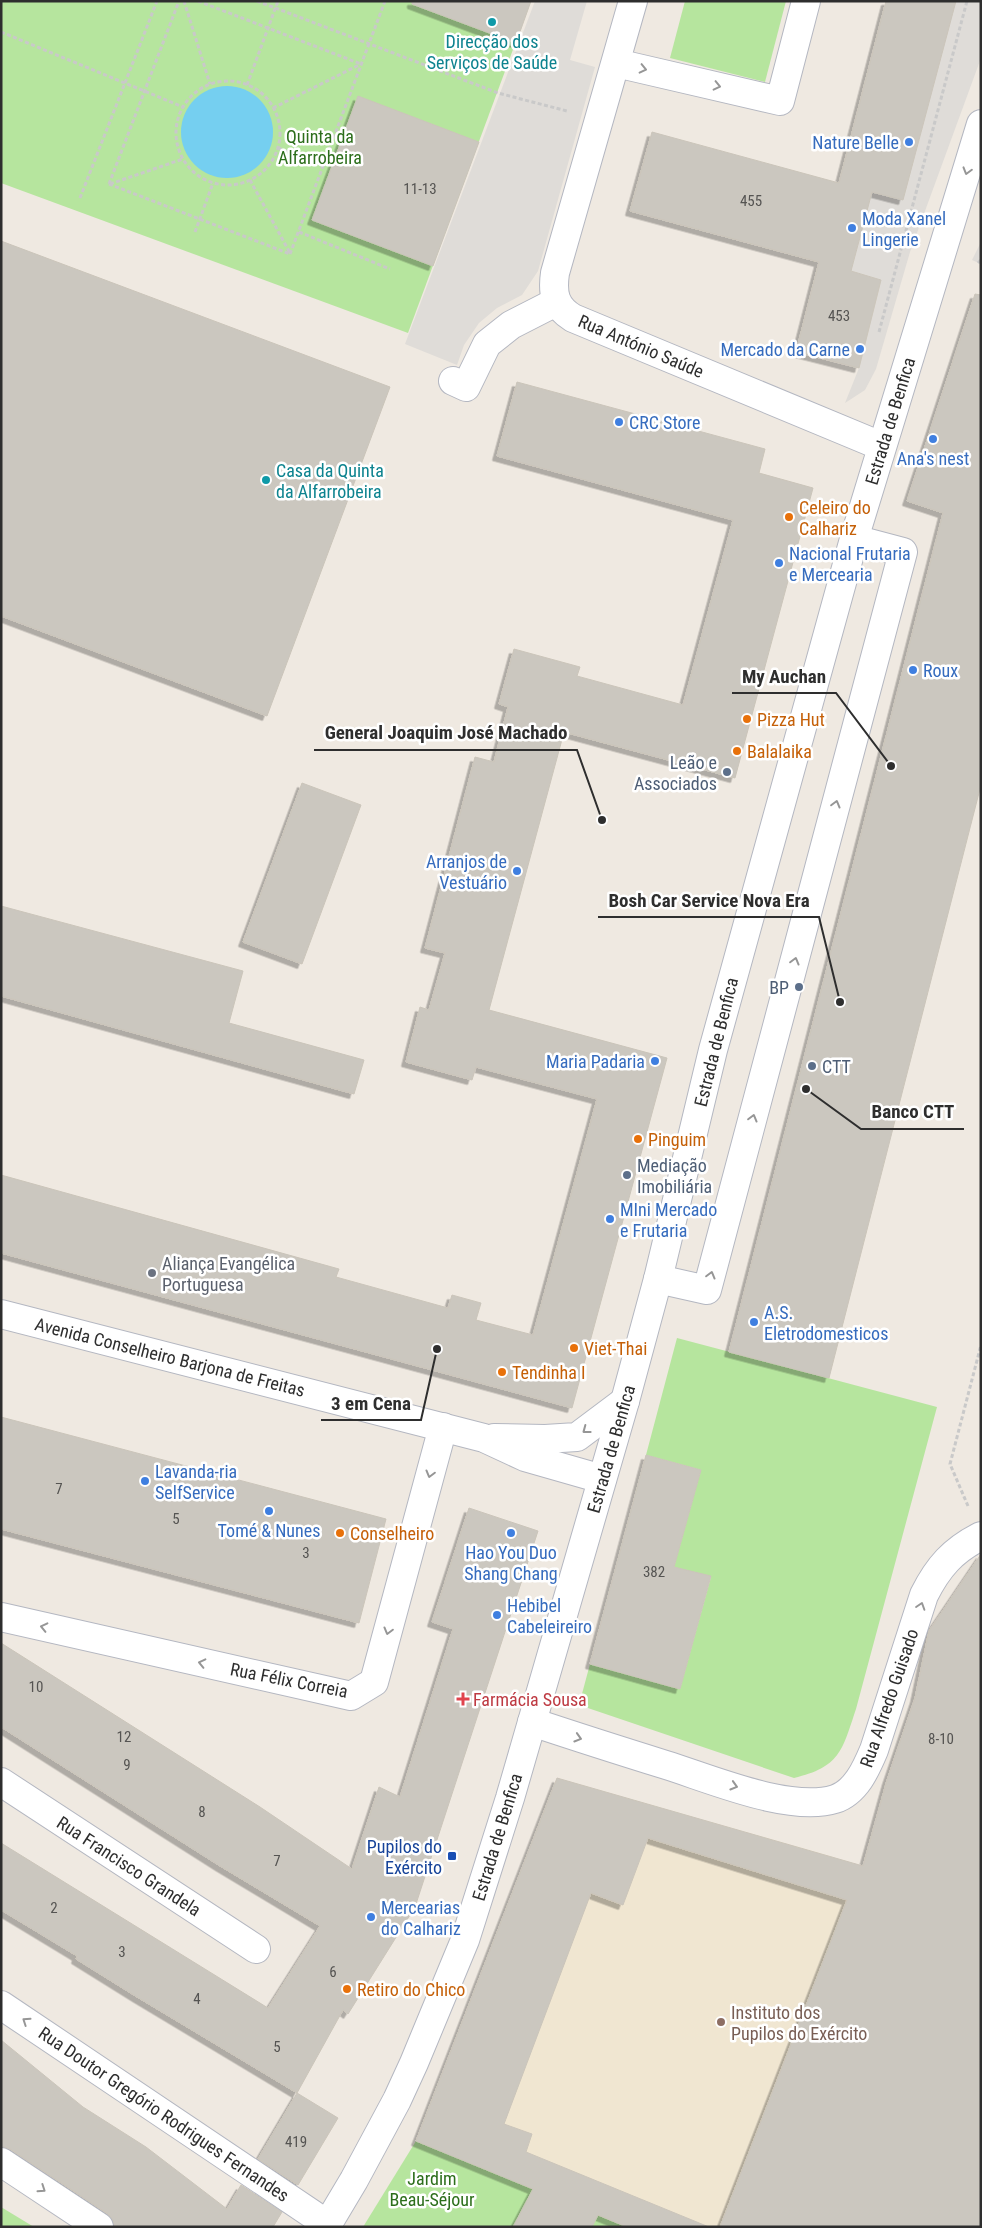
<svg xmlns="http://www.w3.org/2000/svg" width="982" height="2228" viewBox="0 0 982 2228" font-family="'Roboto Condensed',sans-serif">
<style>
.education{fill:#f0e6d1}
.green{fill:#b6e59e}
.plaza{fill:#dfdcd8}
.water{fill:#75cff0}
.building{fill:#cbc7bf;stroke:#cbc5ba;filter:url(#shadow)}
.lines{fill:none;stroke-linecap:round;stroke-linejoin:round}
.minor-casing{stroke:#b4b7c1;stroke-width:30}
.path{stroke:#c9c9c9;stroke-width:3;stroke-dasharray:4 2.5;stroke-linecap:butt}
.minor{stroke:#fff;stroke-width:28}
.oneway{stroke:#969696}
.culture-dot{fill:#0f9aa8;stroke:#fff;stroke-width:2}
.shop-dot{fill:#3f7fe0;stroke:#fff;stroke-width:2}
.food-dot{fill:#e8710a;stroke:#fff;stroke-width:2}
.service-dot{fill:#5c6f8a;stroke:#fff;stroke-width:2}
.worship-dot{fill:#6b7280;stroke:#fff;stroke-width:2}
.health-dot{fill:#e0444e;stroke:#fff;stroke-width:2}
.transit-dot{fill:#1a4fb4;stroke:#fff;stroke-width:2}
.education-dot{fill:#8d6e63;stroke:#fff;stroke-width:2}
.labels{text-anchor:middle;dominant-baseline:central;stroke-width:5;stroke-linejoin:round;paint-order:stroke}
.number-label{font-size:15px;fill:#555452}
.culture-label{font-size:18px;fill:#0d838f;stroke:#fff}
.park-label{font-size:18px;fill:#2c6e1b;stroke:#fff}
.shop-label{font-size:18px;fill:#366cbe;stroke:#fff;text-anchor:start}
.street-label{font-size:18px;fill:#2e2e2e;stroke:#fff}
.food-label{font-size:18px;fill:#c56008;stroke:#fff;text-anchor:start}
.service-label{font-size:18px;fill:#4e5e75;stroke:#fff;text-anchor:end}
.worship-label{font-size:18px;fill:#5b616d;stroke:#fff;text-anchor:start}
.health-label{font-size:18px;fill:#be3a42;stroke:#fff;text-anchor:start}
.transit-label{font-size:18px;fill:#164399;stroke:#fff;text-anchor:end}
.education-label{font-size:18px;fill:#785e54;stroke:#fff;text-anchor:start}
.leader{fill:none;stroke:#2e2e2e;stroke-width:2}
.callout-dot{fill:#2e2e2e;stroke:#fff;stroke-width:2}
.callout-label{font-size:19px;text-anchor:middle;font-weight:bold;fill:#2e2e2e;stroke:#fff;stroke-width:5;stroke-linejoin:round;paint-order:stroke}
</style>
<defs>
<filter id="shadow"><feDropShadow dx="-4.5" dy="4.5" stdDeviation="0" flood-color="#0004"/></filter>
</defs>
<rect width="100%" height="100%" fill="#efe9e1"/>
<polygon class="education" points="557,1778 830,1856 981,1904 981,2227 627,2227 416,2141"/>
<g class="green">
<polygon points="1,1 531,1 408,333 1,183"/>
<polygon points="685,1 786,1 765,82 670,58"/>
<path d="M677,1338L937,1407L856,1709C842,1751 840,1767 794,1778L579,1705L590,1664L680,1689L711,1577L674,1567L701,1470L646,1455Z"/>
<polygon points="416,2141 627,2227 363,2227"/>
<polygon points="1,2207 34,2227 1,2227"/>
</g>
<g class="plaza">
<polygon points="535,1 587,1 570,60 595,67 538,271 522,295 497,308 479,323 464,345 457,365 405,344"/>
<polygon points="956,1 981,1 981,58 910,252 876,369 865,390 845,403 859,368 881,280 851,271 872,192"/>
<polygon points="981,242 981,264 972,260"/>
</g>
<circle class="water" cx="227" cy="132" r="46"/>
<g class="building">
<polygon points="412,1 531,1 516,43 412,4"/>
<polygon points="886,1 956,1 903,200 872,192 851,271 881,280 859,368 796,352 819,262 630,211 652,132 839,183"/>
<polygon points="358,96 479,142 433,266 312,220"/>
<polygon points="1,241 390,387 267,716 1,616"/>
<polygon points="975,294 981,295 981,785 829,1378 729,1352 943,513 907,501"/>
<polygon points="517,382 765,449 759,473 813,488 735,778 564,732 489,1010 667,1058 572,1408 1,1253 1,1175 339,1269 336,1277 448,1308 452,1295 481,1303 476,1320 533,1335 597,1099 476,1067 472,1080 406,1062 420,1007 429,1010 445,953 425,948 475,757 494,762 508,707 499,704 514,649 580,667 577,676 683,705 733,520 497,456"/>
<polygon points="302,783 361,805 302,964 243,942"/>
<polygon points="1,906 243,971 229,1023 364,1060 354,1094 1,996"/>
<polygon points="1,1417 386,1519 359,1623 1,1529"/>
<polygon points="646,1455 701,1470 674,1567 711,1576 680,1689 590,1664"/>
<polygon points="469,1508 538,1531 415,1907 348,2014 343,2010 297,2093 137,1997 76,1959 77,1956 1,1910 1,1843 268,2008 320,1926 220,1866 1,1727 1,1643 260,1807 352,1869 379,1787 400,1797 453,1629 432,1622"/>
<polygon points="981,1554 981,2227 720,2227 847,1900 648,1838 623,1905 591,1893 504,2124 532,2134 526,2152 709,2227 627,2227 598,2215 592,2227 513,2227 533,2189 416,2141 557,1778 863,1866 887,1780 915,1698 929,1631"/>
<polygon points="1,2040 83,2107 146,2147 227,2209 241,2185 282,2212 273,2227 114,2227 113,2220 108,2214 10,2149 1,2146"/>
<polygon points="297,2093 338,2118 298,2185 258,2159"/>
</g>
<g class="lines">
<g class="minor-casing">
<g id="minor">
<path d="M633,1L555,273C552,294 555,307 573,318L881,446"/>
<polyline points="616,63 780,101 806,1"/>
<polyline points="453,381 466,387 487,344 511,325 556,302"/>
<polyline points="658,1279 707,1290 903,552 854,539"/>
<polyline points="1,1314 484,1438 525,1457 602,1479"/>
<polyline points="494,1438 545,1439 577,1437 625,1401"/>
<polyline points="1,1617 351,1696 374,1682 443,1427"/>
<path d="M532,1722C577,1737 621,1751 666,1765C711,1779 790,1813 835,1799C856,1792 866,1769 874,1750L924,1595C938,1567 953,1550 981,1536"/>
<polyline points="1,1782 256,1949"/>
<polyline points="1,2005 327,2224"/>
<polyline points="1,2162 99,2227"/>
<polyline points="326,2227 354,2180 397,2100 414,2063 465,1940 510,1798 625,1401 658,1279 713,1050 854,539 981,124"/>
</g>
</g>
<g class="path">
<polyline points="184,1 210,84"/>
<polyline points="198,1 361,64"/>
<polyline points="257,1 498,93 567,111"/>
<polyline points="1,32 183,107"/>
<circle cx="228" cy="133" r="52"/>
<polyline points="247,85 278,1"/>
<polyline points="273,108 361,64"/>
<polyline points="278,148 323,166"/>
<polyline points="250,180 290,253"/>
<polyline points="109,184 179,1"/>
<polyline points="109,184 290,254"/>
<polyline points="110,184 183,159"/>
<polyline points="80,198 157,1"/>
<polyline points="195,232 213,183"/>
<polyline points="299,232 390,269"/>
<polyline points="290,254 385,1"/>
<polyline points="978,263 981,260"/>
<polyline points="879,332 967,1"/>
<polyline points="968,1506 950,1464 981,1345"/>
</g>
<use href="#minor" class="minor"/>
</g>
<defs><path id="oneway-chevron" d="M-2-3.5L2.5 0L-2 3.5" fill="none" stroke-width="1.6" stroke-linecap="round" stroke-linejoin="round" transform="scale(1.25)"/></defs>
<g class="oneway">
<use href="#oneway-chevron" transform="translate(643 69) rotate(13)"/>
<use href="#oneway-chevron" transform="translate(717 86) rotate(13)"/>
<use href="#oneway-chevron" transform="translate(967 171) rotate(106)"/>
<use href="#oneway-chevron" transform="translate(836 804) rotate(-75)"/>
<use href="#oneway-chevron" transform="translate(795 961) rotate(-75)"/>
<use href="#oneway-chevron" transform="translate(753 1118) rotate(-75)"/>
<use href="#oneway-chevron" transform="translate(711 1275) rotate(-75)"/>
<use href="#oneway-chevron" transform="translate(586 1430) rotate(143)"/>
<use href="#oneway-chevron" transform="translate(430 1474) rotate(105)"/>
<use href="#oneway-chevron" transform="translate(921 1606) rotate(-72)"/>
<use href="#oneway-chevron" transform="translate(44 1627) rotate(-167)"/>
<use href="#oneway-chevron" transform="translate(388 1631) rotate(105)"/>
<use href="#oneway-chevron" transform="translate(202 1663) rotate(-167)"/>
<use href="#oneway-chevron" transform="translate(578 1738) rotate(17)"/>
<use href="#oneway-chevron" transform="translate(734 1786) rotate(17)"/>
<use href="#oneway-chevron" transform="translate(26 2021) rotate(-146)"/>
<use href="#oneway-chevron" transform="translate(42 2189) rotate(34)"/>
</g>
<g class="culture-dot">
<circle cx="492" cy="22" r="5"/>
<circle cx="266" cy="480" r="5"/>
</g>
<g class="shop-dot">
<circle cx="909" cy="142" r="5"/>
<circle cx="852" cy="228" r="5"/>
<circle cx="860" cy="349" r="5"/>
<circle cx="619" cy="422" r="5"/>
<circle cx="933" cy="439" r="5"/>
<circle cx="779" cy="563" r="5"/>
<circle cx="913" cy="670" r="5"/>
<circle cx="517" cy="871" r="5"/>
<circle cx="655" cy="1061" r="5"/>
<circle cx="610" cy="1219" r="5"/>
<circle cx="754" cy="1322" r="5"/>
<circle cx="145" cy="1481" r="5"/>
<circle cx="269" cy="1511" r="5"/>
<circle cx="511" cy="1533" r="5"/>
<circle cx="497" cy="1615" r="5"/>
<circle cx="371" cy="1917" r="5"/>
</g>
<g class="food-dot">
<circle cx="789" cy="517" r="5"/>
<circle cx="747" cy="719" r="5"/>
<circle cx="737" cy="751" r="5"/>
<circle cx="638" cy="1139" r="5"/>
<circle cx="574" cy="1348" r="5"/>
<circle cx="502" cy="1372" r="5"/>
<circle cx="340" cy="1533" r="5"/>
<circle cx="347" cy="1989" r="5"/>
</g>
<g class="service-dot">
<circle cx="727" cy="772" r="5"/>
<circle cx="799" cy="987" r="5"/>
<circle cx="812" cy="1066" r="5"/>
<circle cx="627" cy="1175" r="5"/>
</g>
<circle class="worship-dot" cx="152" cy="1273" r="5"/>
<path class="health-dot" d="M460.5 1691.5h5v5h5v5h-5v5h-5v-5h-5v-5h5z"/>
<rect class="transit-dot" x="447" y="1851" width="10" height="10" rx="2.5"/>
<circle class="education-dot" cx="721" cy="2022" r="5"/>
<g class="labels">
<g class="number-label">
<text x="420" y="189">11-13</text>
<text x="751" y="201">455</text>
<text x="839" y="316">453</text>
<text x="59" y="1489">7</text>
<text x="176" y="1519">5</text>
<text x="306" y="1553">3</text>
<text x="654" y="1572">382</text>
<text x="36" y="1687">10</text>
<text x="124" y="1737">12</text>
<text x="941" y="1739">8-10</text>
<text x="127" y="1765">9</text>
<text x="202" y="1812">8</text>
<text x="277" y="1861">7</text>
<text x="54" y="1908">2</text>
<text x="122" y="1952">3</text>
<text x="333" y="1972">6</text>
<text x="197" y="1999">4</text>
<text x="277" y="2047">5</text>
<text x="296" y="2142">419</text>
</g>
<g class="culture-label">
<text x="492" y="41">Direcção dos<tspan x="492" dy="21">Serviços de Saúde</tspan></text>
<text x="276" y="470" text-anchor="start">Casa da Quinta<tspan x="276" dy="21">da Alfarrobeira</tspan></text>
</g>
<g class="park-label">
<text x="320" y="136">Quinta da<tspan x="320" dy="21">Alfarrobeira</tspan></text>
<text x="432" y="2178">Jardim<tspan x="432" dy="21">Beau-Séjour</tspan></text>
</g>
<g class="shop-label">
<text x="899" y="142" text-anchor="end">Nature Belle</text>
<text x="862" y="218">Moda Xanel<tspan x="862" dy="21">Lingerie</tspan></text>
<text x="850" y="349" text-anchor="end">Mercado da Carne</text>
<text x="629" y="422">CRC Store</text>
<text x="933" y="458" text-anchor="middle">Ana's nest</text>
<text x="789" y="553">Nacional Frutaria<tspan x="789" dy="21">e Mercearia</tspan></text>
<text x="923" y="670">Roux</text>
<text x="507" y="861" text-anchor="end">Arranjos de<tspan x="507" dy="21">Vestuário</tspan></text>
<text x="645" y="1061" text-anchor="end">Maria Padaria</text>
<text x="620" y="1209">MIni Mercado<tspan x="620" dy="21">e Frutaria</tspan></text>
<text x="764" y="1312">A.S.<tspan x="764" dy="21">Eletrodomesticos</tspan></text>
<text x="155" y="1471">Lavanda-ria<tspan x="155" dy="21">SelfService</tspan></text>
<text x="269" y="1530" text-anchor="middle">Tomé &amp; Nunes</text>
<text x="511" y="1552" text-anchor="middle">Hao You Duo<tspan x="511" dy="21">Shang Chang</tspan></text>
<text x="507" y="1605">Hebibel<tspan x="507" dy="21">Cabeleireiro</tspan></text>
<text x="381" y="1907">Mercearias<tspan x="381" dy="21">do Calhariz</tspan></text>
</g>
<g class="street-label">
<text transform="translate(641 346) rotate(23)">Rua António Saúde</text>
<text transform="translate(890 421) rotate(-73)">Estrada de Benfica</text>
<text transform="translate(716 1042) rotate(-76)">Estrada de Benfica</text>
<text transform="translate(170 1357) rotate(14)">Avenida Conselheiro Barjona de Freitas</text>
<text transform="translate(611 1449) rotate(-74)">Estrada de Benfica</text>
<text transform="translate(289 1680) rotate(11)">Rua Félix Correia</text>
<text transform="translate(889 1698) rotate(-71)">Rua Alfredo Guisado</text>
<text transform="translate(497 1837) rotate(-73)">Estrada de Benfica</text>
<text transform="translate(129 1866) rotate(33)">Rua Francisco Grandela</text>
<text transform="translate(164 2114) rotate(34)">Rua Doutor Gregório Rodrigues Fernandes</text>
</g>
<g class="food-label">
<text x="799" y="507">Celeiro do<tspan x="799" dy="21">Calhariz</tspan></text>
<text x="757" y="719">Pizza Hut</text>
<text x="747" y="751">Balalaika</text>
<text x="648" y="1139">Pinguim</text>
<text x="584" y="1348">Viet-Thai</text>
<text x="512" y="1372">Tendinha I</text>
<text x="350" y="1533">Conselheiro</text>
<text x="357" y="1989">Retiro do Chico</text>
</g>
<g class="service-label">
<text x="717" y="762">Leão e<tspan x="717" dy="21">Associados</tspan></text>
<text x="789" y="987">BP</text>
<text x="822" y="1066" text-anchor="start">CTT</text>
<text x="637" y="1165" text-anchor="start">Mediação<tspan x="637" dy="21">Imobiliária</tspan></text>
</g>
<g class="worship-label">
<text x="162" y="1263">Aliança Evangélica<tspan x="162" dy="21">Portuguesa</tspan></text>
</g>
<g class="health-label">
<text x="473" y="1699">Farmácia Sousa</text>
</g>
<g class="transit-label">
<text x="442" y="1846">Pupilos do<tspan x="442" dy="21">Exército</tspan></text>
</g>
<g class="education-label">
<text x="731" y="2012">Instituto dos<tspan x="731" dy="21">Pupilos do Exército</tspan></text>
</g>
</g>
<path class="leader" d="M891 766L836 693H732M602 820L577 750H314M840 1002L819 917H598M806 1089L861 1129H964M437 1349L421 1420H321"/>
<g class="callout-dot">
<circle cx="891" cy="766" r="5"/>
<circle cx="602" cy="820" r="5"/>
<circle cx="840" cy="1002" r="5"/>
<circle cx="806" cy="1089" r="5"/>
<circle cx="437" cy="1349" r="5"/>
</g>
<g class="callout-label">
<text x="784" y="683">My Auchan</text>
<text x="446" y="739">General Joaquim José Machado</text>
<text x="709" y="907">Bosh Car Service Nova Era</text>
<text x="913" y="1118">Banco CTT</text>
<text x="371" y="1410">3 em Cena</text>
</g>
<rect width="982" height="2228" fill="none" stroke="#2e2e2e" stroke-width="5"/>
</svg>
